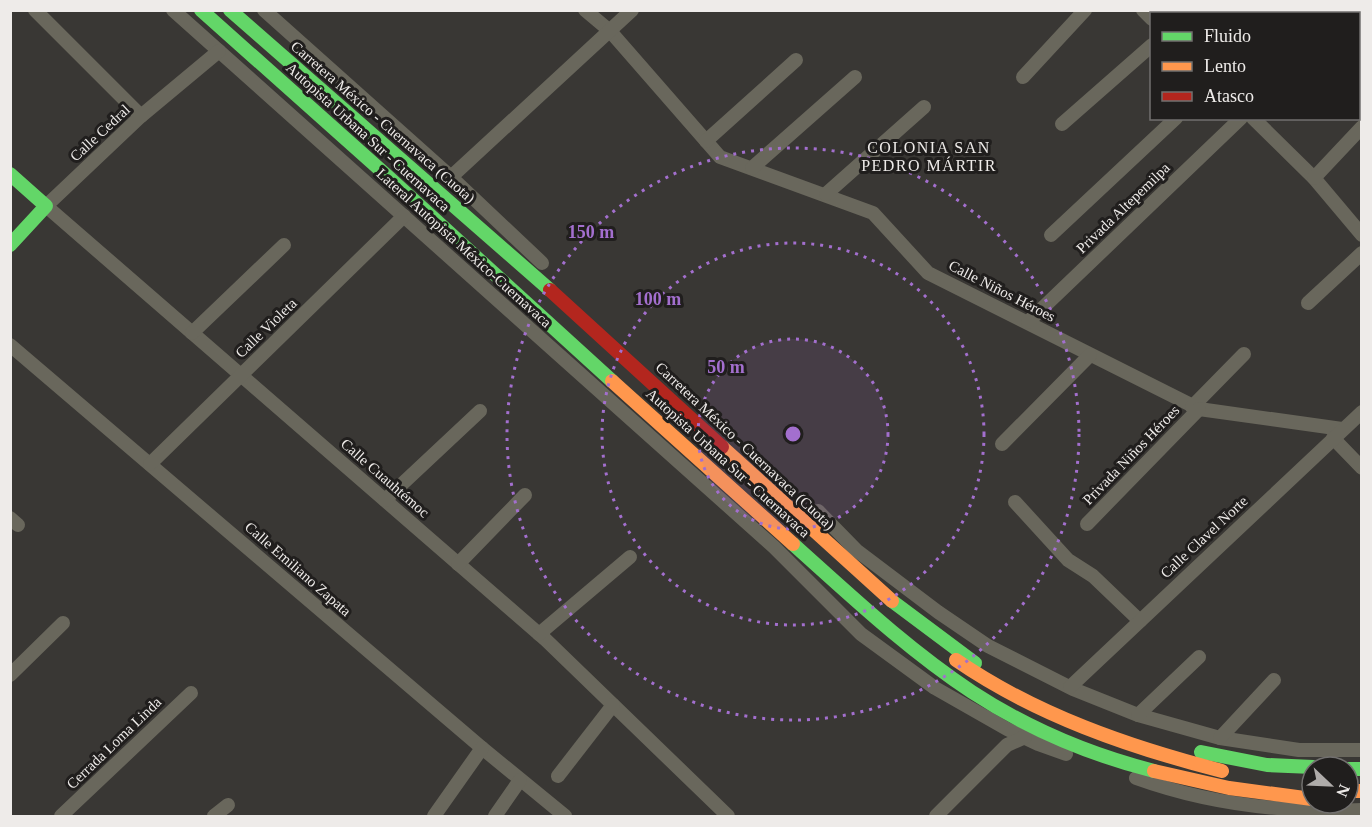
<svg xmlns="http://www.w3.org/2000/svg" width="1372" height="827" viewBox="0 0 1372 827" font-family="'Times New Roman',serif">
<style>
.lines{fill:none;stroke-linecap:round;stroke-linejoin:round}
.street{stroke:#69675c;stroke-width:14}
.fast{stroke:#63d668;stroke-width:14}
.slow{stroke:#ff974d;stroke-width:14}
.jam{stroke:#b3261e;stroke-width:14}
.ring{fill:none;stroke:#a36fce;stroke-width:3;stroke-dasharray:3 6}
.labels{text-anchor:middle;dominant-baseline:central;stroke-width:6;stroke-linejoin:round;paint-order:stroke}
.street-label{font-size:15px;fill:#eeebe9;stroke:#201e1d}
.neighbourhood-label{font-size:16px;letter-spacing:1.5px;fill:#eeebe9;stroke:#201e1d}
.centre{fill:#a36fce;stroke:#201e1d;stroke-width:3}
.ring-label{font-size:18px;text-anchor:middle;font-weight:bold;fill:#a36fce;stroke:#201e1d;stroke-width:6;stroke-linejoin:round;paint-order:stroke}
</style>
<rect width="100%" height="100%" fill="#393734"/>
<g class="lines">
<g class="street">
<polyline points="35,10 141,116"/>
<polyline points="173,10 774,547 861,634 935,688 1007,729 1038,744 1066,754"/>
<polyline points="264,10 451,177 542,263"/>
<polyline points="585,10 610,31 720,157 873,213 928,273 1199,409 1342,429"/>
<polyline points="1143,10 1152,19"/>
<polyline points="1170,14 1172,10"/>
<polyline points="219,51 141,116 46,206 546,640 728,816"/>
<polyline points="1023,77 1085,10"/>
<polyline points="1253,118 1314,178 1362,235"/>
<polyline points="1062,124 1152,45"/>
<polyline points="706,141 796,60"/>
<polyline points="752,168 855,77"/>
<polyline points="451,177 632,10"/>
<polyline points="1314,178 1362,127"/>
<polyline points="826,194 924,107"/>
<polyline points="1051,235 1176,118"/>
<polyline points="1308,303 1362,253"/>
<polyline points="1028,322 1241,118"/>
<polyline points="192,333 284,245"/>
<polyline points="10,345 482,748 565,816"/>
<polyline points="1192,407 1244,354"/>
<polyline points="1333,438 1362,468"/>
<polyline points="1002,444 1090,355"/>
<polyline points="150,464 404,216"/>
<polyline points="385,500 480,411"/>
<polyline points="1015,502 1068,560 1093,576 1140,621"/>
<polyline points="818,511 856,550 938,612 988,646 1073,689 1138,715 1220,738 1299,750 1362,750"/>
<polyline points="10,518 18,525"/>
<polyline points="1087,524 1199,409"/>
<polyline points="458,564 525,495"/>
<polyline points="539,634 630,557"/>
<polyline points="10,675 63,623"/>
<polyline points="1070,687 1362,412"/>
<polyline points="1138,715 1199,657"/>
<polyline points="1220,738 1274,680"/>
<polyline points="558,776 613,705"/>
<path d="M1136,778C1208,804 1285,813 1362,810"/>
<polyline points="61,816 191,693"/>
<polyline points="214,816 228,805"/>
<polyline points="434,816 482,748"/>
<polyline points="495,816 520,780"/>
<polyline points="936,816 1007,745 1025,737"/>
</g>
<g class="fast">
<polyline points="201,10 385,174 612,381"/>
<polyline points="230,10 550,290"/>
<polyline points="10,174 46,206 10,245"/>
<path d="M793,544C850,595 907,649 972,692C1027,728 1091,755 1154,771"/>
<polyline points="892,601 975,663"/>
<polyline points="1201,752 1267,765 1313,767"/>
<polyline points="1348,769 1362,769"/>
</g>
<g class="slow">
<polyline points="612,381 793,544"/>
<polyline points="722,447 892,601"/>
<path d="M956,660C1036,715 1129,747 1222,771"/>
<polyline points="1154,771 1229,788 1312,799"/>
<polyline points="1348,791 1362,791"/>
</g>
<polyline class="jam" points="550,290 722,447"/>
</g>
<circle cx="793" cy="434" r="95" fill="#a36fce" fill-opacity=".12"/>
<g class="ring">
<circle cx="793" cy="434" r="95"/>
<circle cx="793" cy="434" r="191"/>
<circle cx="793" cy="434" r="286"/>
</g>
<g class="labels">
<g class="street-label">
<text transform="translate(383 122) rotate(41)">Carretera México - Cuernavaca (Cuota)</text>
<text transform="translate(100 133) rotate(-43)">Calle Cedral</text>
<text transform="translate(368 137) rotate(42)">Autopista Urbana Sur - Cuernavaca</text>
<text transform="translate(1123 208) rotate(-44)">Privada Altepemilpa</text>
<text transform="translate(464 248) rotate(42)">Lateral Autopista México-Cuernavaca</text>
<text transform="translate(1002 291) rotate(27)">Calle Niños Héroes</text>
<text transform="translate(266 328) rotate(-44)">Calle Violeta</text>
<text transform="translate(745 446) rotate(43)">Carretera México - Cuernavaca (Cuota)</text>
<text transform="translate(1131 455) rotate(-46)">Privada Niños Héroes</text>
<text transform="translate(728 463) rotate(42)">Autopista Urbana Sur - Cuernavaca</text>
<text transform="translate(385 478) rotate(41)">Calle Cuauhtémoc</text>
<text transform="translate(1204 537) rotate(-43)">Calle Clavel Norte</text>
<text transform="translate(298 569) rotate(41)">Calle Emiliano Zapata</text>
<text transform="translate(114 743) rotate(-44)">Cerrada Loma Linda</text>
</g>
<g class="neighbourhood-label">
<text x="929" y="147">COLONIA SAN<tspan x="929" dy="18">PEDRO MÁRTIR</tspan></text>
</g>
</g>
<circle cx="793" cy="434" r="9" class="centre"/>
<g class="ring-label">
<text x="591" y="238">150 m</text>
<text x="658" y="305">100 m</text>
<text x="726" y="373">50 m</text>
</g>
<rect width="1372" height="827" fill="none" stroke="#eeebe9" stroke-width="24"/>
<rect x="1150" y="12" width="210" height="108" fill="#201e1d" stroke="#72706f" stroke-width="1.5"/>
<rect x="1162" y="32" width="30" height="9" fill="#63d668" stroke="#72706f" stroke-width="1.5"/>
<text x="1204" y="42" font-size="18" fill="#eeebe9">Fluido</text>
<rect x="1162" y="62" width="30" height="9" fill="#ff974d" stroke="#72706f" stroke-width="1.5"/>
<text x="1204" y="72" font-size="18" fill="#eeebe9">Lento</text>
<rect x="1162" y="92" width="30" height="9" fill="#b3261e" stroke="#72706f" stroke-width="1.5"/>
<text x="1204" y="102" font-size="18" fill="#eeebe9">Atasco</text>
<g transform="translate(1330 785) rotate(113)"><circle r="28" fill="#201e1d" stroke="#72706f" stroke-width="1.5"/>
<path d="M0-4.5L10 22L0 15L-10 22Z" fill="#afacaa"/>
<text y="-9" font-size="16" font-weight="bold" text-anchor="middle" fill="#eeebe9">N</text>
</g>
</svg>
